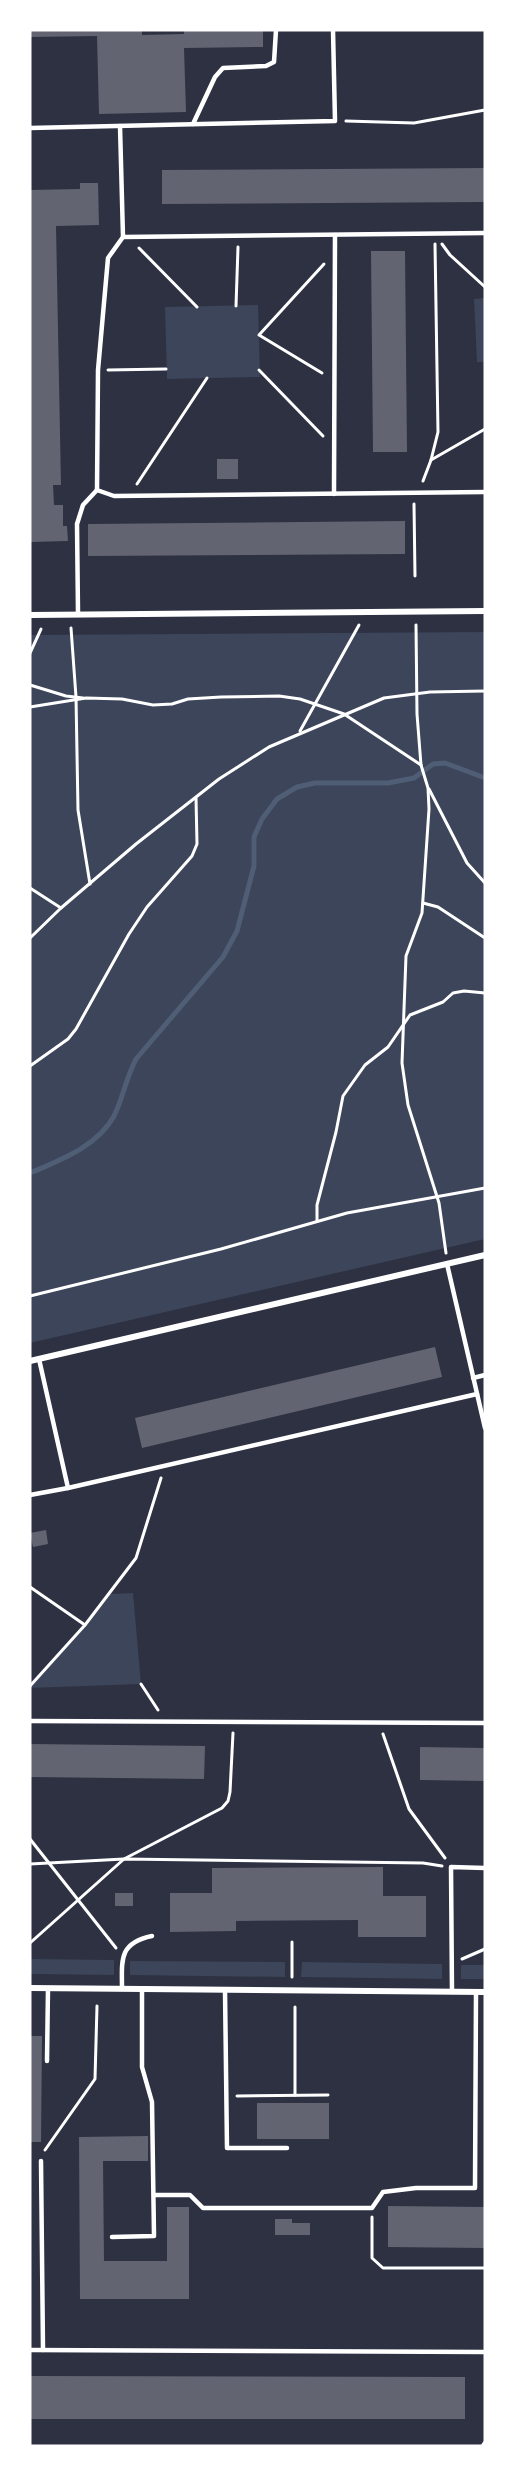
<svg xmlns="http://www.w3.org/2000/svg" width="515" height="2476" viewBox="0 0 515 2476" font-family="'DM Sans',sans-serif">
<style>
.green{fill:#3c4559}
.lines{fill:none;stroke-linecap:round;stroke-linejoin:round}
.stream{stroke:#4f5d75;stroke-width:5}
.building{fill:#626471}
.path{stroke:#fff;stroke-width:3}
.service{stroke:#fff;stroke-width:4.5}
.minor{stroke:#fff;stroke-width:6}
</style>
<rect width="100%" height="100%" fill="#2d3142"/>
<g class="green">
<polygon points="485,298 485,362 477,362 474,299"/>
<polygon points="258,305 260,377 167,379 165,307"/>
<polygon points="485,632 485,1239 30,1343 30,635"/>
<polygon points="133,1593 141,1684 30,1688 85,1625 109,1594"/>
<polygon points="30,1959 114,1960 114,1975 30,1974"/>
<polygon points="130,1961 285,1962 285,1977 130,1975"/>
<polygon points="302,1962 442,1964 442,1979 301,1977"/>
<rect x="461" y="1965" width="24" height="14"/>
</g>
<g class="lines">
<path class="stream" d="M30,1173C60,1160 98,1146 114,1116C123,1098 126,1078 136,1059L223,957L237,931L254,866V837L262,819L277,799L297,787L315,783H388L414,778L433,764L445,763L485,778"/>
</g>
<g class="building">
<polygon points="30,30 142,30 142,35 184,34 184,30 263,30 263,47 184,48 186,112 99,114 97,36 30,37"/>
<polygon points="485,168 485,202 162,204 162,170"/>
<polygon points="80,183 98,183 99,225 56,226 61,485 53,485 54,505 63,505 63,526 67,526 68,541 30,542 30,190 80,189"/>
<polygon points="371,251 405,251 407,452 373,452"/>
<rect x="217" y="459" width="21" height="20"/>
<polygon points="405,521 405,554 88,556 88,524"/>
<polygon points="435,1347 442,1377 142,1448 135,1418"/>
<polygon points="46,1530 48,1544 33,1547 30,1533"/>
<polygon points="30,1744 205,1746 204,1779 30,1777"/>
<polygon points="420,1747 485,1748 485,1781 420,1780"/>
<polygon points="383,1867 383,1896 426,1896 426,1937 358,1937 358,1920 236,1921 236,1931 170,1932 170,1893 212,1893 212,1868"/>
<rect x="115" y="1893" width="18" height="13"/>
<polygon points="30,2036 42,2036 41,2142 30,2142"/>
<rect x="257" y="2103" width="72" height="36"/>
<polygon points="148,2136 148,2161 103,2161 104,2261 167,2261 167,2207 189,2207 189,2299 80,2299 79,2137"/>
<polygon points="388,2206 485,2207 485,2248 388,2247"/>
<polygon points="275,2219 292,2219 292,2223 310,2223 310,2235 275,2235"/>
<polygon points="30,2376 465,2377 465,2419 30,2419"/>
</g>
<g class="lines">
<g class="path">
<polyline points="346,121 414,123 485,110"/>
<polyline points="442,244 450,255 485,287"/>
<polyline points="139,248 197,307"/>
<polyline points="236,306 238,247"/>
<polyline points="108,370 166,369"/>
<polyline points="259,370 323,436"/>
<polyline points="322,373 259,335 324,264"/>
<polyline points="431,460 438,432 435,244"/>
<polyline points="423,481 431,460 485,429"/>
<polyline points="137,484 207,378"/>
<polyline points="414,504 415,576"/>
<polyline points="416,625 417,714 421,765 428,788 429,809 422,913 406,956 402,1063 408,1105 439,1203 446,1253"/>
<polyline points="71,628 76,697 78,810 90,884"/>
<polyline points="30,653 41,629"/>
<polyline points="30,685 66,696 83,698"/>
<polyline points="30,707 86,698 122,699 153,705 172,704 188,699 221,697 279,696 300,699 344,714 421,765"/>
<polyline points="300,731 359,625"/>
<polyline points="429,789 467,863 485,883"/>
<polyline points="30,888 61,908"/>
<polyline points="423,903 438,907 485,938"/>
<polyline points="30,938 61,908 136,844 219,779 269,747 384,698 430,692 485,691"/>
<polyline points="30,1066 68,1039 76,1029 129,934 147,907 192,856 197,844 196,798"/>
<polyline points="317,1221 317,1205 336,1132 343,1096 365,1065 388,1047 410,1015 443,1002 453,993 464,991 485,993"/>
<polyline points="30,1296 221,1249 347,1213 485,1188"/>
<polyline points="30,1587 85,1625"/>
<polyline points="141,1684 158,1710"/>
<polyline points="30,1686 85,1625 136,1558 161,1478"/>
<polyline points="383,1734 409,1809 445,1858"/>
<polyline points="30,1839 116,1948"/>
<polyline points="30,1864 124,1859 423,1863 442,1866"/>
<polyline points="30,1943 124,1859 222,1808 228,1801 230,1792 233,1733"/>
<polyline points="462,1959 485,1949"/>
<polyline points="292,1977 292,1942"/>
<polyline points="295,2007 295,2095"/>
<polyline points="237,2096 328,2095"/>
<polyline points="45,2150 95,2079 97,2006"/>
<polyline points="372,2217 372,2258 383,2268 485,2268"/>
</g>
<g class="service">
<polyline points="193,124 215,77 223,68 266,66 274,62 276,30"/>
<polyline points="120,126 123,237 108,258 98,370 97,490 114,496 485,492"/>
<polyline points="30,128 335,121 333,30"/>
<polyline points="123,237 485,233"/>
<polyline points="334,494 335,235"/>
<polyline points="78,613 77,524 83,505 97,490"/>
<polyline points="447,1264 485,1428"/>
<polyline points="39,1359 68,1488 477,1394"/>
<polyline points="473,1378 485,1375"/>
<polyline points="30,1495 68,1488"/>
<polyline points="30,1721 485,1723"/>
<path d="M122,1989C122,1961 118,1943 152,1936"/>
<polyline points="225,1990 227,2148 287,2148"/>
<polyline points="452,1992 451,1867 485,1868"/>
<polyline points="47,2061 48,1988"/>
<polyline points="41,2161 43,2350"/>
<polyline points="154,2195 190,2195 203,2208 372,2208 383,2192 416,2188 475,2188 476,1992"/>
<polyline points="112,2237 154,2236 152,2102 142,2067 142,1989"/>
<polyline points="30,2350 485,2352"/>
<polyline points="483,2446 485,2443"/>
</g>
<g class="minor">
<polyline points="30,615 485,611"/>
<polyline points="30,1361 485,1255"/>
<polyline points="30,1988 485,1992"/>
</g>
</g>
<rect width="515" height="2476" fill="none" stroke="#ffffff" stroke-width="63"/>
</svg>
